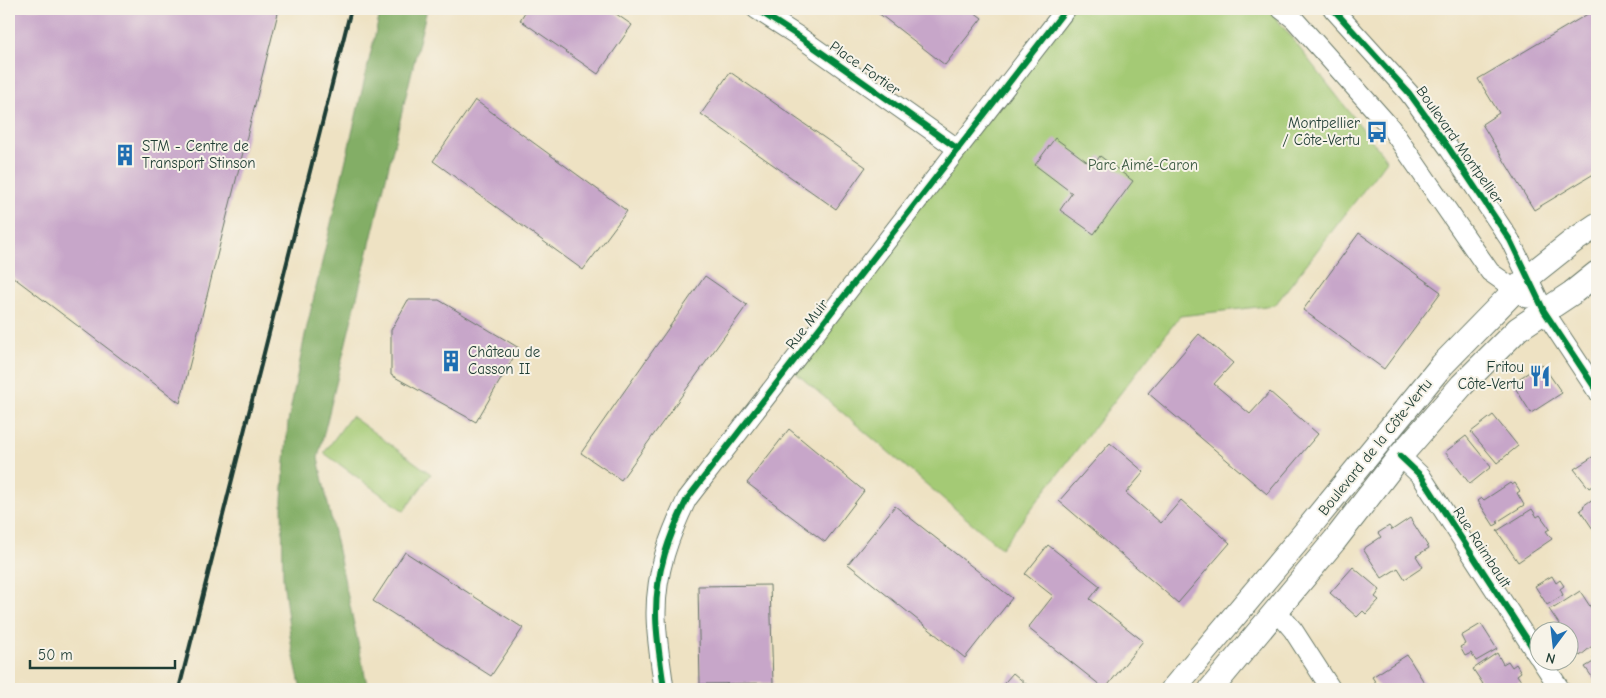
<svg xmlns="http://www.w3.org/2000/svg" width="1606" height="698" viewBox="0 0 1606 698" font-family="'Comic Neue',sans-serif">
<style>
.green{fill:#a4ca75;stroke:#628454}
.forest{fill:#83ae66;stroke:#51764d}
.building{fill:#c7a6c9}
.lines{fill:none;stroke-linecap:round;stroke-linejoin:round}
.minor-casing{stroke:#677766;stroke-width:21}
.major-casing{stroke:#677766;stroke-width:26}
.minor{stroke:#fff;stroke-width:19}
.major{stroke:#fff;stroke-width:24}
.rail{stroke:#1f3d34;stroke-width:4}
.cycleway-casing{stroke:#f7f3e8;stroke-width:9}
.cycleway{stroke:#00873e;stroke-width:6}
.labels{text-anchor:middle;dominant-baseline:central;stroke-width:4;stroke-linejoin:round;paint-order:stroke}
.street-label{font-size:15px;fill:#1f3d34;stroke:#f7f3e8}
.poi-label{font-size:15px;fill:#1f3d34;stroke:#f7f3e8;text-anchor:end}
.park-label{font-size:15px;fill:#3a5941;stroke:#f7f3e8}
</style>
<rect width="100%" height="100%" fill="#f7f3e8"/>
<filter id="ink" filterUnits="userSpaceOnUse"><feTurbulence type="fractalNoise" baseFrequency=".02" numOctaves="2"/><feDisplacementMap in="SourceGraphic" scale="10" xChannelSelector="R" yChannelSelector="G"/><feConvolveMatrix kernelMatrix="1 2 1 2 8 2 1 2 1" color-interpolation-filters="sRGB"/></filter>
<filter id="wash" filterUnits="userSpaceOnUse"><feTurbulence type="fractalNoise" baseFrequency=".0096" numOctaves="4" result="noise"/><feDisplacementMap in="SourceGraphic" scale="20" xChannelSelector="R" yChannelSelector="G"/><feGaussianBlur stdDeviation="1.12" result="paint"/><feColorMatrix in="noise" values="0 0 0 0 0 0 0 0 0 0 0 0 0 0 0 0 0 1.4 0 .05"/><feComposite in="paint" operator="in"/></filter>
<g filter="url(#wash)">
<rect width="100%" height="100%" fill="#eee2c3"/>
<g class="green">
<polygon points="1066,9 1269,9 1387,160 1275,305 1180,316 1001,548 789,367"/>
<polygon points="351,416 431,474 404,511 324,453"/>
</g>
<polygon class="forest" points="381,9 427,9 318,458 368,689 301,689 291,643 283,579 282,500 288,422 305,335"/>
<g id="blocks">
<g class="building">
<polygon points="9,9 279,9 180,403 9,274"/>
<polygon points="527,9 609,9 632,25 598,74 520,20"/>
<polygon points="873,9 970,9 982,18 945,65"/>
<polygon points="1596,9 1597,9 1597,172 1534,210 1482,124 1499,113 1478,79"/>
<polygon points="730,72 866,167 836,209 701,114"/>
<polygon points="475,100 627,211 583,270 433,161"/>
<polygon points="1055,138 1093,166 1100,156 1133,181 1094,234 1060,210 1072,193 1035,165"/>
<polygon points="1359,233 1441,292 1384,369 1303,310"/>
<polygon points="705,276 747,305 621,480 581,453"/>
<polygon points="408,300 439,300 519,348 476,422 391,375 391,330"/>
<polygon points="1199,334 1233,363 1214,384 1250,414 1270,392 1318,434 1267,494 1148,393"/>
<polygon points="1542,364 1562,393 1531,413 1512,383"/>
<polygon points="1493,415 1518,446 1497,463 1471,432"/>
<polygon points="789,429 864,491 825,542 747,483"/>
<polygon points="1466,436 1491,467 1470,484 1445,452"/>
<polygon points="1110,443 1144,472 1126,493 1161,523 1181,500 1230,543 1178,603 1059,501"/>
<polygon points="1597,454 1597,483 1589,488 1574,469"/>
<polygon points="1510,483 1512,485 1515,483 1520,491 1517,493 1524,505 1497,522 1499,523 1494,526 1478,501 1482,498 1484,500"/>
<polygon points="1597,496 1597,531 1595,532 1580,510 1584,507 1583,506"/>
<polygon points="895,506 1012,598 965,658 848,564"/>
<polygon points="1532,509 1537,517 1540,515 1550,529 1546,531 1552,539 1518,562 1497,531"/>
<polygon points="1410,518 1429,548 1416,556 1423,567 1405,579 1398,568 1382,578 1363,549 1381,537 1378,533 1389,526 1392,530"/>
<polygon points="1048,545 1100,586 1090,599 1143,641 1105,689 1028,628 1053,596 1025,574"/>
<polygon points="405,552 523,628 491,676 373,601"/>
<polygon points="1353,567 1380,590 1375,597 1379,600 1366,614 1363,611 1357,617 1330,593"/>
<polygon points="1552,576 1556,583 1560,580 1564,586 1560,589 1563,595 1547,605 1535,586"/>
<polygon points="770,585 773,683 700,684 698,586"/>
<polygon points="1580,591 1597,617 1597,642 1580,656 1568,639 1568,630 1563,630 1549,609 1554,607 1554,608"/>
<polygon points="1481,624 1497,649 1476,661 1471,653 1465,656 1460,647 1465,644 1461,636"/>
<polygon points="1497,653 1503,664 1508,661 1512,667 1516,664 1521,672 1517,675 1521,681 1508,689 1480,689 1479,687 1483,684 1473,669"/>
<polygon points="1597,654 1597,684 1585,667 1595,661 1593,657"/>
<polygon points="1407,655 1427,687 1424,689 1380,689 1372,677"/>
<polygon points="1013,673 1032,689 999,689"/>
</g>
</g>
</g>
<g filter="url(#ink)">
<use href="#blocks" fill-opacity="0" stroke="#677766" stroke-width="1"/>
<g class="lines">
<g class="minor-casing">
<g id="minor">
<polyline points="756,9 798,36 958,149"/>
<polyline points="1281,9 1294,19 1390,127 1490,272 1527,298"/>
<polyline points="1333,9 1409,93 1448,147 1510,240 1544,311 1597,391"/>
<polyline points="1400,456 1421,476 1538,656"/>
<polyline points="1276,610 1293,630 1331,689"/>
<polyline points="1541,660 1560,689"/>
<path d="M664,689C661,664 656,638 656,613C656,571 669,536 687,499L1066,9"/>
</g>
</g>
<g class="major-casing">
<g id="major">
<polyline points="1173,689 1301,537 1442,365 1528,277 1572,242 1597,225"/>
<polyline points="1211,689 1335,540 1400,456 1462,385 1518,329 1572,293 1597,273"/>
</g>
</g>
<use href="#minor" class="minor"/>
<use href="#major" class="major"/>
<polyline class="rail" points="179,689 351,9"/>
<g class="cycleway-casing">
<g id="cycleway">
<polyline points="756,9 798,36 958,149"/>
<polyline points="1333,9 1409,93 1448,147 1510,240 1544,311 1597,391"/>
<polyline points="1400,456 1421,476 1538,656"/>
<path d="M664,689C661,664 656,638 656,613C656,571 669,536 687,499L1066,9"/>
</g>
</g>
<use href="#cycleway" class="cycleway"/>
</g>
</g>
<defs>
<g id="bus-bare" transform="scale(1.725)"><path d="M-5-6H5V4H4V6H2V4H-2V6H-4V4H-5ZM-3.5-4V0h7V-4ZM-3.5 1.2v1.5H-2V1.2ZM2 1.2v1.5H3.5V1.2Z" fill="#1f6fb2" stroke="#f7f3e8" stroke-width="2.5" paint-order="stroke"/></g>
<g id="building-bare" transform="scale(1.725)"><path d="M-4-6H4V6H1V3H-1V6H-4ZM-2.5-4.3h1.7v1.8h-1.7ZM.8-4.3h1.7v1.8H.8ZM-2.5-1h1.7V.8h-1.7ZM.8-1h1.7V.8H.8Z" fill="#1f6fb2" stroke="#f7f3e8" stroke-width="2.5" paint-order="stroke"/></g>
<g id="restaurant-bare" transform="scale(1.725)"><path d="M-5-6h1v4h1v-4h1v4h1v-4h1v5L-1.5 .5V6h-2V.5L-5-1ZM5-6V6H3V1.5H1.5Q1.5-4 5-6Z" fill="#1f6fb2" stroke="#f7f3e8" stroke-width="2.5" paint-order="stroke"/></g>
</defs>
<g fill-rule="evenodd">
<use href="#bus-bare" x="1377" y="132"/>
<use href="#building-bare" x="125" y="155"/>
<use href="#building-bare" x="451" y="361"/>
<use href="#restaurant-bare" x="1540" y="376"/>
</g>
<g class="labels">
<g class="street-label">
<text transform="translate(865 68) rotate(35)">Place Fortier</text>
<text transform="translate(1460 145) rotate(55)">Boulevard Montpellier</text>
<text transform="translate(807 324) rotate(-52)">Rue Muir</text>
<text transform="translate(1375 447) rotate(-51)">Boulevard de la Côte-Vertu</text>
<text transform="translate(1482 547) rotate(57)">Rue Raimbault</text>
</g>
<g class="poi-label">
<text x="1360" y="123">Montpellier<tspan x="1360" dy="17">/ Côte-Vertu</tspan></text>
<text x="142" y="146" text-anchor="start">STM - Centre de<tspan x="142" dy="17">Transport Stinson</tspan></text>
<text x="468" y="352" text-anchor="start">Château de<tspan x="468" dy="17">Casson II</tspan></text>
<text x="1524" y="367">Fritou<tspan x="1524" dy="17">Côte-Vertu</tspan></text>
</g>
<g class="park-label">
<text x="1143" y="165">Parc Aimé-Caron</text>
</g>
</g>
<rect width="1606" height="698" fill="none" stroke="#f7f3e8" stroke-width="30"/>
<g transform="translate(1554 646) rotate(195)"><circle r="24" fill="#f7f3e8" stroke="#a1aaa0"/>
<path d="M0-4L9 19L0 12L-9 19Z" fill="#1f6fb2"/>
<text y="-8" font-size="14" font-weight="bold" text-anchor="middle" fill="#1f3d34">N</text>
</g>
<path d="M30 660v8h145v-8" fill="none" stroke="#1f3d34" stroke-width="2.5"/>
<text x="38" y="660" font-size="15" fill="#1f3d34" stroke="#f7f3e8" stroke-width="4" paint-order="stroke">50 m</text>
</svg>
